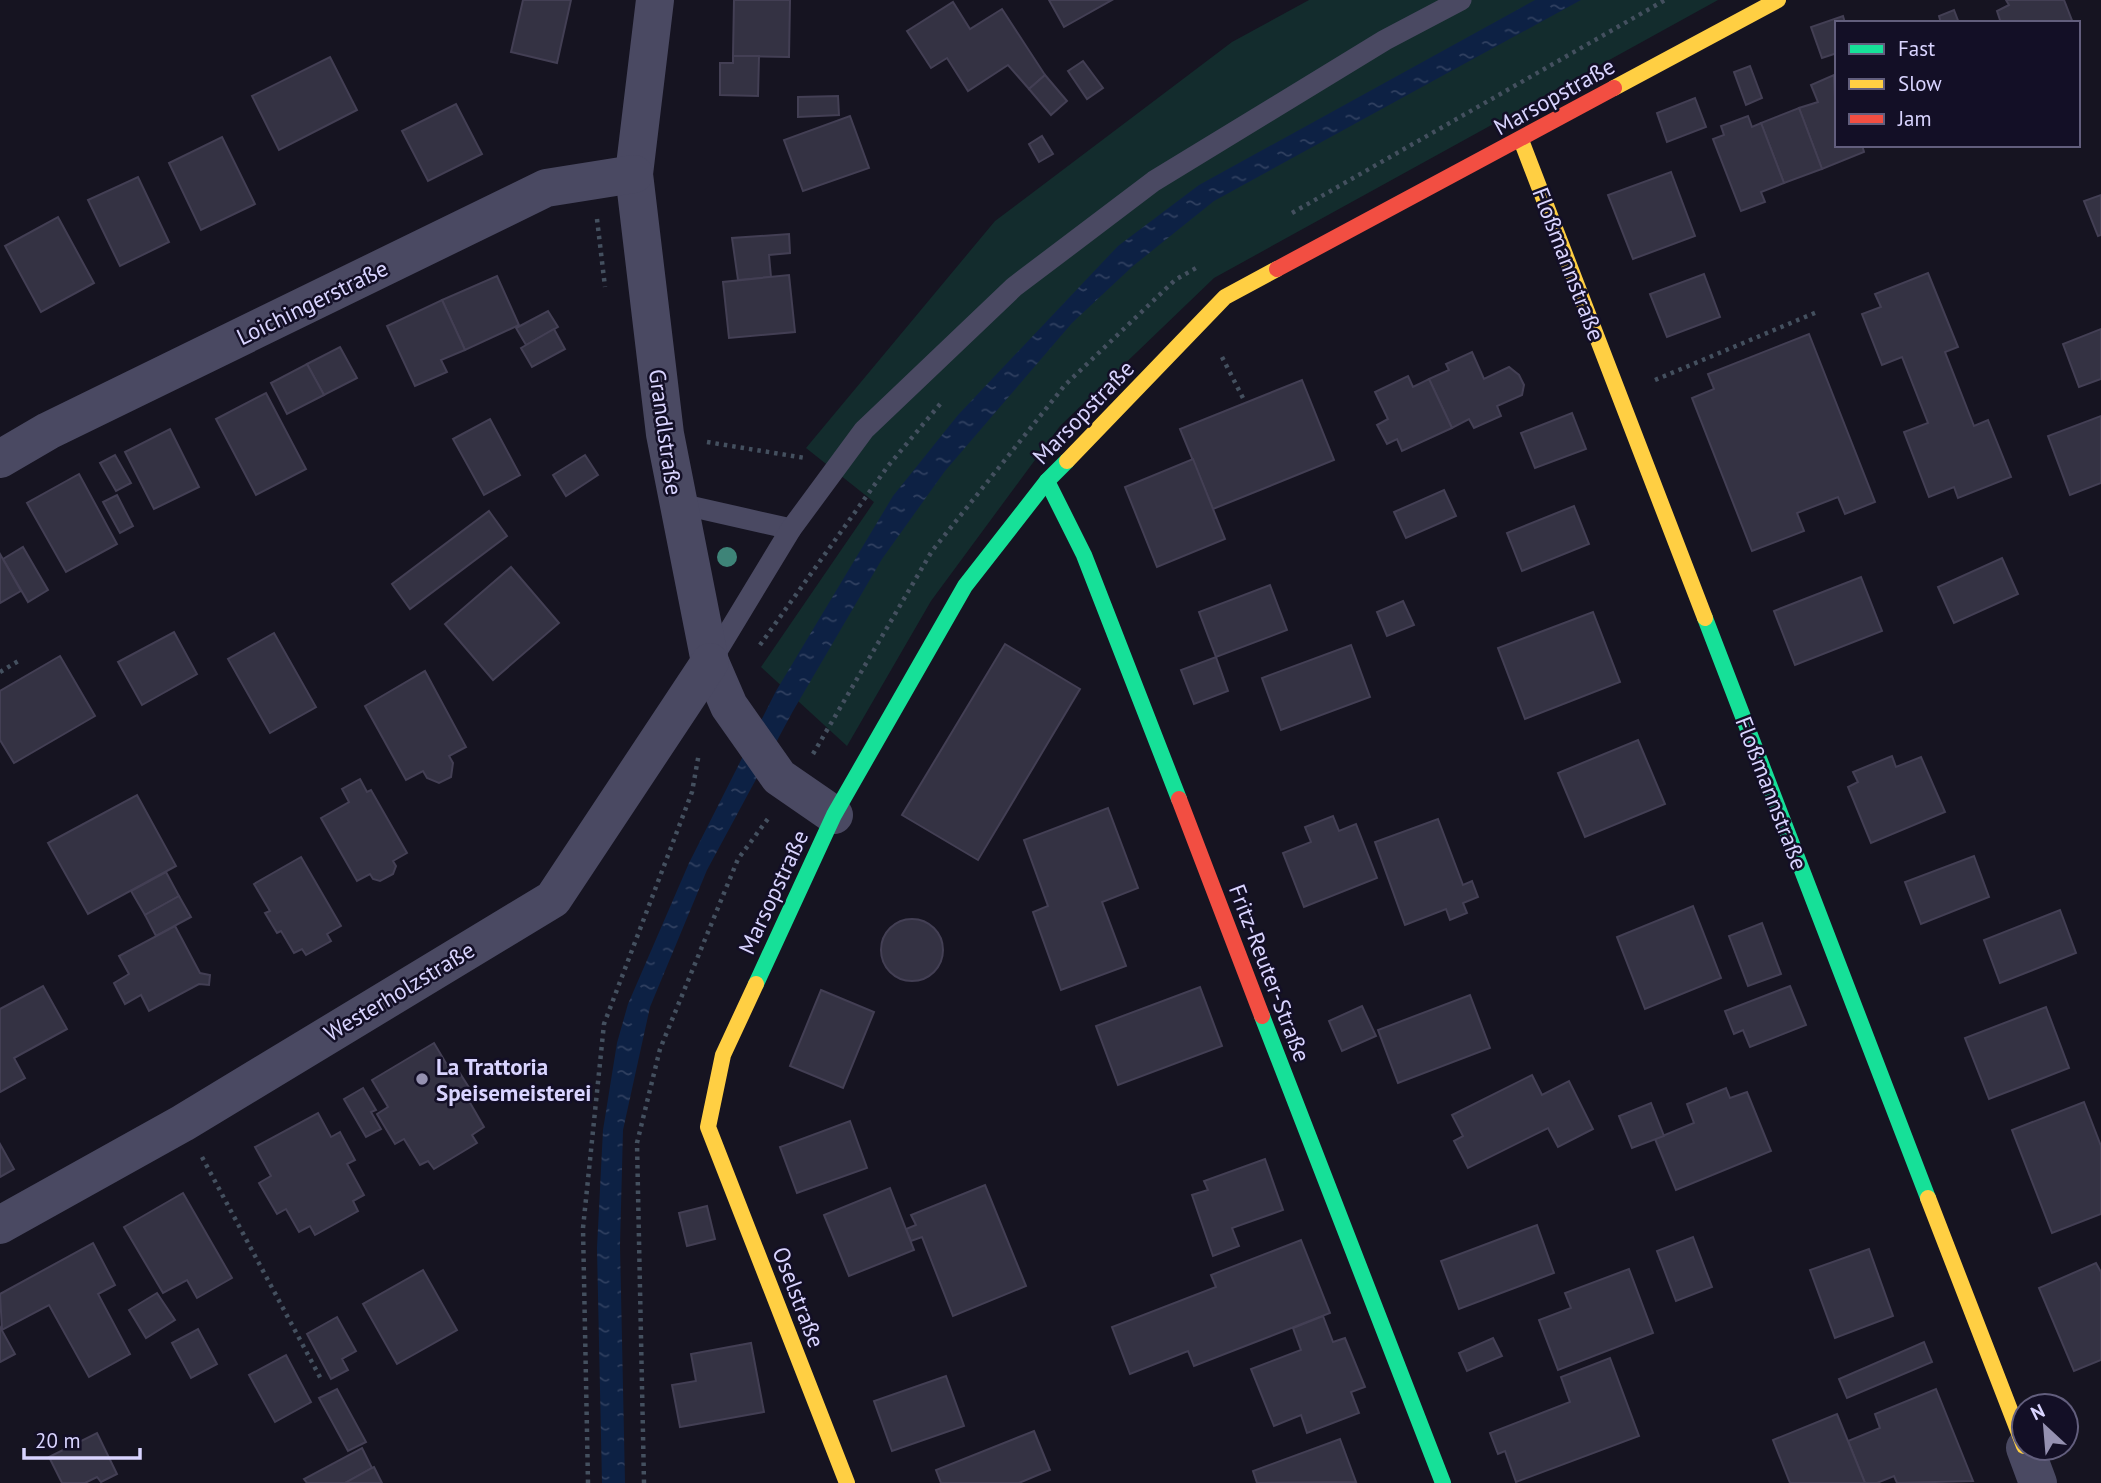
<svg xmlns="http://www.w3.org/2000/svg" width="2101" height="1483" viewBox="0 0 2101 1483" font-family="'PT Sans',sans-serif">
<style>
.green{fill:#132c2d}
.water{fill:url(#water-ripples)}
.building{fill:#343243;stroke:#433f54;stroke-width:2}
.lines{fill:none;stroke-linecap:round;stroke-linejoin:round}
.path{stroke:#44505f;stroke-width:4.5;stroke-dasharray:3.5 5;stroke-linecap:butt}
.lane{stroke:#4a4962;stroke-width:21}
.street{stroke:#4a4962;stroke-width:38}
.fast{stroke:#16e098;stroke-width:16}
.slow{stroke:#ffcf43;stroke-width:16}
.jam{stroke:#f24e42;stroke-width:16}
.tree{fill:#3e8478}
.poi-dot{fill:#9591b1;stroke:#130f26;stroke-width:2.5}
.labels{text-anchor:middle;dominant-baseline:central;stroke-width:5;stroke-linejoin:round;paint-order:stroke}
.street-label{font-size:23px;fill:#d9d4ff;stroke:#130f26}
.poi-label{font-size:23px;font-weight:bold;fill:#d9d4ff;stroke:#130f26;text-anchor:start}
</style>
<defs>
<pattern id="water-ripples" width="26" height="14" patternUnits="userSpaceOnUse" patternTransform="scale(1.75)"><rect width="26" height="14" fill="#0d2144"/><path d="M2 4q2-2 4 0t4 0M15 11q2-2 4 0t4 0" fill="none" stroke="#304060"/></pattern>
</defs>
<rect width="100%" height="100%" fill="#161421"/>
<polygon class="green" points="1309,0 1718,0 1214,278 1060,426 931,601 847,746 761,667 874,502 806,448 995,221 1232,42"/>
<polygon class="water" points="1535,0 1581,0 1214,201 1133,266 1072,323 945,471 882,559 793,711 707,870 650,1007 623,1130 620,1245 625,1483 602,1483 597,1248 603,1130 617,1043 628,1004 689,863 776,691 893,496 958,415 1118,246 1199,185"/>
<g class="building">
<polygon points="523,0 571,0 557,63 511,52"/>
<polygon points="734,0 790,0 789,57 733,56"/>
<polygon points="1049,0 1112,0 1064,27"/>
<polygon points="2006,0 2064,0 2073,23 2001,23 1997,11 2009,5"/>
<polygon points="953,2 970,29 1002,9 1045,75 1029,89 1008,65 968,91 947,58 931,68 907,31"/>
<polygon points="1954,10 1959,23 1941,23 1939,16"/>
<polygon points="1843,16 1845,23 1837,23 1837,53 1822,58 1811,27"/>
<polygon points="733,56 759,56 758,96 720,95 720,63 733,63"/>
<polygon points="330,57 357,110 279,150 252,96"/>
<polygon points="1083,61 1103,88 1087,99 1068,71"/>
<polygon points="1750,66 1762,98 1746,105 1734,72"/>
<polygon points="1045,75 1067,101 1051,115 1029,89"/>
<polygon points="1834,75 1837,145 1862,145 1864,152 1822,169 1799,108 1818,102 1811,85"/>
<polygon points="838,96 839,115 798,117 798,97"/>
<polygon points="1695,98 1706,127 1667,142 1657,113"/>
<polygon points="456,104 482,154 428,181 402,131"/>
<polygon points="1799,108 1822,169 1784,183 1761,123"/>
<polygon points="850,116 869,168 803,191 784,140"/>
<polygon points="1748,116 1752,127 1761,123 1784,183 1761,192 1765,202 1741,211 1713,139 1724,135 1721,126"/>
<polygon points="1042,136 1053,154 1039,162 1029,144"/>
<polygon points="222,137 255,204 201,230 169,163"/>
<polygon points="1671,172 1695,236 1633,259 1608,195"/>
<polygon points="138,177 169,242 120,266 88,200"/>
<polygon points="2101,195 2101,235 2098,236 2084,201"/>
<polygon points="58,217 94,283 41,312 5,246"/>
<polygon points="789,234 790,253 769,255 771,277 738,280 732,238"/>
<polygon points="1928,273 1958,347 1945,352 1974,426 1988,420 2011,477 1958,498 1954,487 1929,497 1904,432 1928,423 1902,357 1882,365 1862,314 1881,307 1875,294"/>
<polygon points="1704,274 1720,317 1667,337 1650,294"/>
<polygon points="789,275 795,332 729,338 723,282"/>
<polygon points="497,276 519,325 465,350 442,300"/>
<polygon points="442,300 465,350 441,360 447,372 415,386 387,326"/>
<polygon points="548,311 558,327 526,345 516,328"/>
<polygon points="554,329 565,349 532,367 521,348"/>
<polygon points="2101,329 2101,379 2079,387 2063,344"/>
<polygon points="1809,334 1875,502 1845,514 1838,497 1797,513 1804,531 1752,551 1692,398 1714,389 1708,374"/>
<polygon points="340,347 357,378 324,395 307,364"/>
<polygon points="1472,352 1484,379 1509,367 1519,375 1524,385 1522,395 1497,406 1501,416 1474,428 1469,419 1452,428 1429,379 1449,370 1446,364"/>
<polygon points="307,364 324,395 287,414 271,383"/>
<polygon points="1408,376 1413,387 1429,379 1452,428 1402,451 1397,439 1387,444 1377,425 1388,419 1375,392"/>
<polygon points="1302,380 1334,460 1213,509 1180,429"/>
<polygon points="266,393 306,469 256,495 216,419"/>
<polygon points="1572,413 1586,449 1535,468 1521,433"/>
<polygon points="2101,416 2101,483 2070,495 2048,436"/>
<polygon points="490,419 520,475 484,495 453,439"/>
<polygon points="170,429 199,487 154,509 125,452"/>
<polygon points="115,455 131,483 116,491 100,463"/>
<polygon points="585,455 598,475 566,496 553,475"/>
<polygon points="1193,459 1225,539 1157,567 1125,487"/>
<polygon points="79,474 117,544 66,572 27,503"/>
<polygon points="1444,490 1456,516 1406,538 1394,512"/>
<polygon points="117,495 133,526 120,533 103,502"/>
<polygon points="1574,506 1589,544 1522,571 1507,533"/>
<polygon points="489,511 507,536 410,609 392,584"/>
<polygon points="23,547 48,590 28,602 3,559"/>
<polygon points="0,554 21,591 0,603"/>
<polygon points="2002,558 2018,594 1954,623 1938,587"/>
<polygon points="511,567 559,623 493,680 445,624"/>
<polygon points="1861,577 1882,631 1795,665 1774,611"/>
<polygon points="1270,585 1287,630 1216,657 1199,612"/>
<polygon points="1403,601 1414,625 1387,636 1377,612"/>
<polygon points="1593,612 1620,682 1525,719 1498,648"/>
<polygon points="174,632 197,674 142,705 118,662"/>
<polygon points="274,633 316,707 270,733 228,659"/>
<polygon points="1005,644 1080,689 978,860 902,815"/>
<polygon points="1351,645 1370,697 1281,730 1262,678"/>
<polygon points="60,656 95,716 14,763 0,740 0,691"/>
<polygon points="1216,657 1228,691 1194,704 1181,670"/>
<polygon points="425,671 466,747 449,756 453,763 451,777 439,783 427,778 423,771 406,780 365,706"/>
<polygon points="1638,740 1665,804 1585,837 1558,773"/>
<polygon points="1892,756 1896,767 1921,757 1945,812 1871,843 1848,787 1858,782 1853,772"/>
<polygon points="360,779 367,792 371,790 407,853 393,861 396,866 393,874 380,881 373,879 370,874 357,881 321,818 349,802 342,789"/>
<polygon points="137,795 176,866 88,914 48,843"/>
<polygon points="1108,808 1138,888 1102,902 1126,966 1061,990 1033,912 1048,906 1024,840"/>
<polygon points="1333,816 1339,831 1356,824 1377,878 1304,907 1283,853 1311,842 1305,827"/>
<polygon points="1438,819 1463,885 1472,881 1478,897 1463,903 1467,913 1450,920 1446,909 1405,925 1375,842"/>
<polygon points="1974,856 1989,897 1921,924 1905,882"/>
<polygon points="301,857 341,926 327,934 331,941 306,955 302,949 294,953 281,931 277,933 265,913 270,911 254,884"/>
<polygon points="166,872 179,896 145,915 131,891"/>
<polygon points="179,896 191,917 156,936 145,915"/>
<polygon points="1693,906 1721,978 1645,1009 1617,937"/>
<polygon points="2060,910 2076,953 2000,983 1984,940"/>
<circle cx="912" cy="950" r="31"/>
<polygon points="1762,923 1781,974 1748,986 1729,936"/>
<polygon points="175,926 200,973 210,975 209,985 199,984 149,1011 141,995 125,1004 114,983 129,974 119,956"/>
<polygon points="43,986 67,1029 14,1058 25,1078 0,1092 0,1009"/>
<polygon points="1790,986 1806,1025 1750,1047 1743,1030 1734,1034 1725,1011"/>
<polygon points="1200,987 1222,1046 1118,1085 1096,1026"/>
<polygon points="821,990 874,1012 843,1088 790,1066"/>
<polygon points="1470,995 1490,1048 1398,1083 1378,1030"/>
<polygon points="1362,1006 1376,1036 1342,1051 1329,1021"/>
<polygon points="2046,1007 2069,1068 1989,1099 1965,1038"/>
<polygon points="434,1043 450,1070 456,1067 475,1097 469,1101 484,1127 472,1135 477,1143 434,1169 428,1161 420,1165 404,1139 395,1144 377,1114 388,1107 372,1080"/>
<polygon points="1532,1075 1542,1095 1569,1081 1593,1129 1558,1147 1548,1128 1468,1168 1454,1141 1463,1136 1452,1115"/>
<polygon points="363,1088 376,1110 371,1112 381,1129 366,1137 344,1099"/>
<polygon points="1726,1088 1730,1098 1747,1092 1771,1151 1676,1190 1655,1139 1694,1123 1687,1104"/>
<polygon points="2084,1102 2101,1146 2101,1214 2052,1233 2012,1130"/>
<polygon points="1651,1103 1664,1136 1632,1148 1619,1116"/>
<polygon points="318,1113 331,1137 340,1132 355,1160 347,1164 364,1195 353,1201 358,1211 315,1235 310,1226 299,1232 286,1209 277,1214 259,1183 271,1176 255,1147"/>
<polygon points="850,1121 867,1168 797,1193 780,1147"/>
<polygon points="0,1144 14,1169 0,1177"/>
<polygon points="1265,1159 1283,1210 1232,1228 1239,1246 1213,1256 1192,1195 1208,1190 1204,1181"/>
<polygon points="985,1185 1026,1286 953,1316 922,1237 911,1241 906,1229 916,1225 911,1215"/>
<polygon points="890,1188 914,1250 849,1276 824,1215"/>
<polygon points="183,1193 232,1278 197,1298 187,1280 163,1293 124,1227"/>
<polygon points="707,1206 715,1239 687,1246 679,1213"/>
<polygon points="1537,1225 1554,1273 1459,1309 1441,1261"/>
<polygon points="1693,1237 1712,1287 1676,1301 1657,1251"/>
<polygon points="1301,1240 1330,1313 1194,1366 1188,1351 1130,1374 1112,1327 1216,1287 1211,1275"/>
<polygon points="93,1243 115,1285 98,1294 130,1354 89,1377 49,1305 2,1330 0,1294"/>
<polygon points="1869,1249 1893,1316 1835,1338 1810,1270"/>
<polygon points="2096,1263 2101,1272 2101,1360 2074,1371 2039,1288"/>
<polygon points="1629,1269 1653,1333 1558,1370 1539,1320 1571,1308 1565,1293"/>
<polygon points="423,1270 457,1330 397,1364 363,1304"/>
<polygon points="157,1293 175,1320 146,1338 129,1310"/>
<polygon points="1323,1316 1333,1342 1345,1338 1365,1387 1351,1392 1359,1413 1307,1433 1301,1415 1274,1426 1251,1369 1301,1350 1293,1328"/>
<polygon points="337,1317 356,1351 342,1359 348,1370 331,1379 307,1334"/>
<polygon points="0,1327 15,1354 0,1362"/>
<polygon points="198,1329 217,1364 191,1378 172,1343"/>
<polygon points="1493,1338 1502,1356 1467,1371 1459,1353"/>
<polygon points="1924,1342 1932,1362 1847,1398 1839,1379"/>
<polygon points="751,1343 764,1412 680,1427 672,1385 696,1381 691,1354"/>
<polygon points="286,1355 311,1402 275,1422 249,1375"/>
<polygon points="1610,1358 1639,1436 1516,1482 1505,1451 1498,1454 1490,1433 1570,1402 1561,1377"/>
<polygon points="946,1376 964,1426 892,1451 874,1401"/>
<polygon points="337,1389 366,1442 348,1451 319,1398"/>
<polygon points="1936,1389 1973,1481 1897,1483 1894,1476 1877,1483 1865,1483 1848,1441 1880,1428 1875,1414"/>
<polygon points="1837,1414 1865,1483 1790,1483 1773,1440"/>
<polygon points="1034,1431 1050,1470 1019,1483 941,1483 936,1470"/>
<polygon points="97,1433 117,1474 101,1482 97,1477 85,1483 62,1483 49,1457"/>
<polygon points="1340,1439 1356,1482 1257,1483 1253,1471"/>
<polygon points="362,1448 372,1468 345,1483 307,1483 304,1479"/>
<polygon points="374,1467 382,1483 345,1483 372,1468"/>
</g>
<g class="lines">
<g class="path">
<polyline points="1292,213 1665,0"/>
<polyline points="597,219 605,287"/>
<polyline points="1222,357 1245,402"/>
<polyline points="1655,380 1817,312"/>
<polyline points="707,442 805,458"/>
<polyline points="760,645 888,466 941,403"/>
<polyline points="0,672 20,660"/>
<polyline points="813,754 932,551 1065,385 1175,280 1196,268"/>
<polyline points="202,1157 321,1379"/>
<polyline points="588,1483 583,1228 604,1024 692,792 699,753"/>
<polyline points="644,1483 637,1143 660,1049 738,859 770,816"/>
</g>
<g class="lane">
<polyline points="676,503 791,529"/>
<polyline points="711,661 791,529 864,430 1014,287 1154,181 1385,40 1461,0"/>
</g>
<g class="street">
<polyline points="655,0 634,174 665,434 710,662 729,706 779,777 834,815"/>
<polyline points="0,459 48,431 546,188 634,174"/>
<polyline points="0,1225 183,1123 553,899 710,662"/>
<polyline points="2025,1448 2038,1483"/>
</g>
<g class="fast">
<polyline points="1047,481 1084,555 1179,799"/>
<polyline points="1705,618 1928,1198"/>
<polyline points="756,984 834,815 965,586 1047,481 1067,461"/>
<polyline points="1262,1016 1443,1483"/>
</g>
<g class="slow">
<polyline points="1614,88 1778,0"/>
<polyline points="1521,140 1705,618"/>
<polyline points="1067,461 1225,297 1277,269"/>
<polyline points="756,984 723,1055 708,1127 847,1483"/>
<polyline points="1928,1198 2024,1446"/>
</g>
<g class="jam">
<polyline points="1277,269 1614,88"/>
<polyline points="1179,799 1262,1016"/>
</g>
</g>
<circle class="tree" cx="727" cy="557" r="10"/>
<circle class="poi-dot" cx="422" cy="1079" r="7"/>
<g class="labels">
<g class="street-label">
<text transform="translate(1554 96) rotate(-29)">Marsopstraße</text>
<text transform="translate(1569 264) rotate(69)">Floßmannstraße</text>
<text transform="translate(312 302) rotate(-26)">Loichingerstraße</text>
<text transform="translate(1083 412) rotate(-46)">Marsopstraße</text>
<text transform="translate(666 432) rotate(82)">Grandlstraße</text>
<text transform="translate(1772 793) rotate(69)">Floßmannstraße</text>
<text transform="translate(773 892) rotate(-65)">Marsopstraße</text>
<text transform="translate(1270 973) rotate(69)">Fritz-Reuter-Straße</text>
<text transform="translate(399 991) rotate(-31)">Westerholzstraße</text>
<text transform="translate(799 1297) rotate(69)">Oselstraße</text>
</g>
<g class="poi-label">
<text x="436" y="1066">La Trattoria<tspan x="436" dy="26">Speisemeisterei</tspan></text>
</g>
</g>
<rect x="1835" y="21" width="245" height="126" fill="#130f26" stroke="#625e7d" stroke-width="2"/>
<rect x="1849" y="44" width="35" height="10" fill="#16e098" stroke="#625e7d" stroke-width="2"/>
<text x="1898" y="56" font-size="21" fill="#d9d4ff">Fast</text>
<rect x="1849" y="79" width="35" height="10" fill="#ffcf43" stroke="#625e7d" stroke-width="2"/>
<text x="1898" y="91" font-size="21" fill="#d9d4ff">Slow</text>
<rect x="1849" y="114" width="35" height="10" fill="#f24e42" stroke="#625e7d" stroke-width="2"/>
<text x="1898" y="126" font-size="21" fill="#d9d4ff">Jam</text>
<g transform="translate(2045 1427) rotate(334)"><circle r="33" fill="#130f26" stroke="#625e7d" stroke-width="2"/>
<path d="M0-5L12 26L0 18L-12 26Z" fill="#9591b1"/>
<text y="-10" font-size="19" font-weight="bold" text-anchor="middle" fill="#d9d4ff">N</text>
</g>
<path d="M24 1448v10h116v-10" fill="none" stroke="#d9d4ff" stroke-width="3.5"/>
<text x="35" y="1448" font-size="21" fill="#d9d4ff" stroke="#130f26" stroke-width="5" paint-order="stroke">20 m</text>
</svg>
